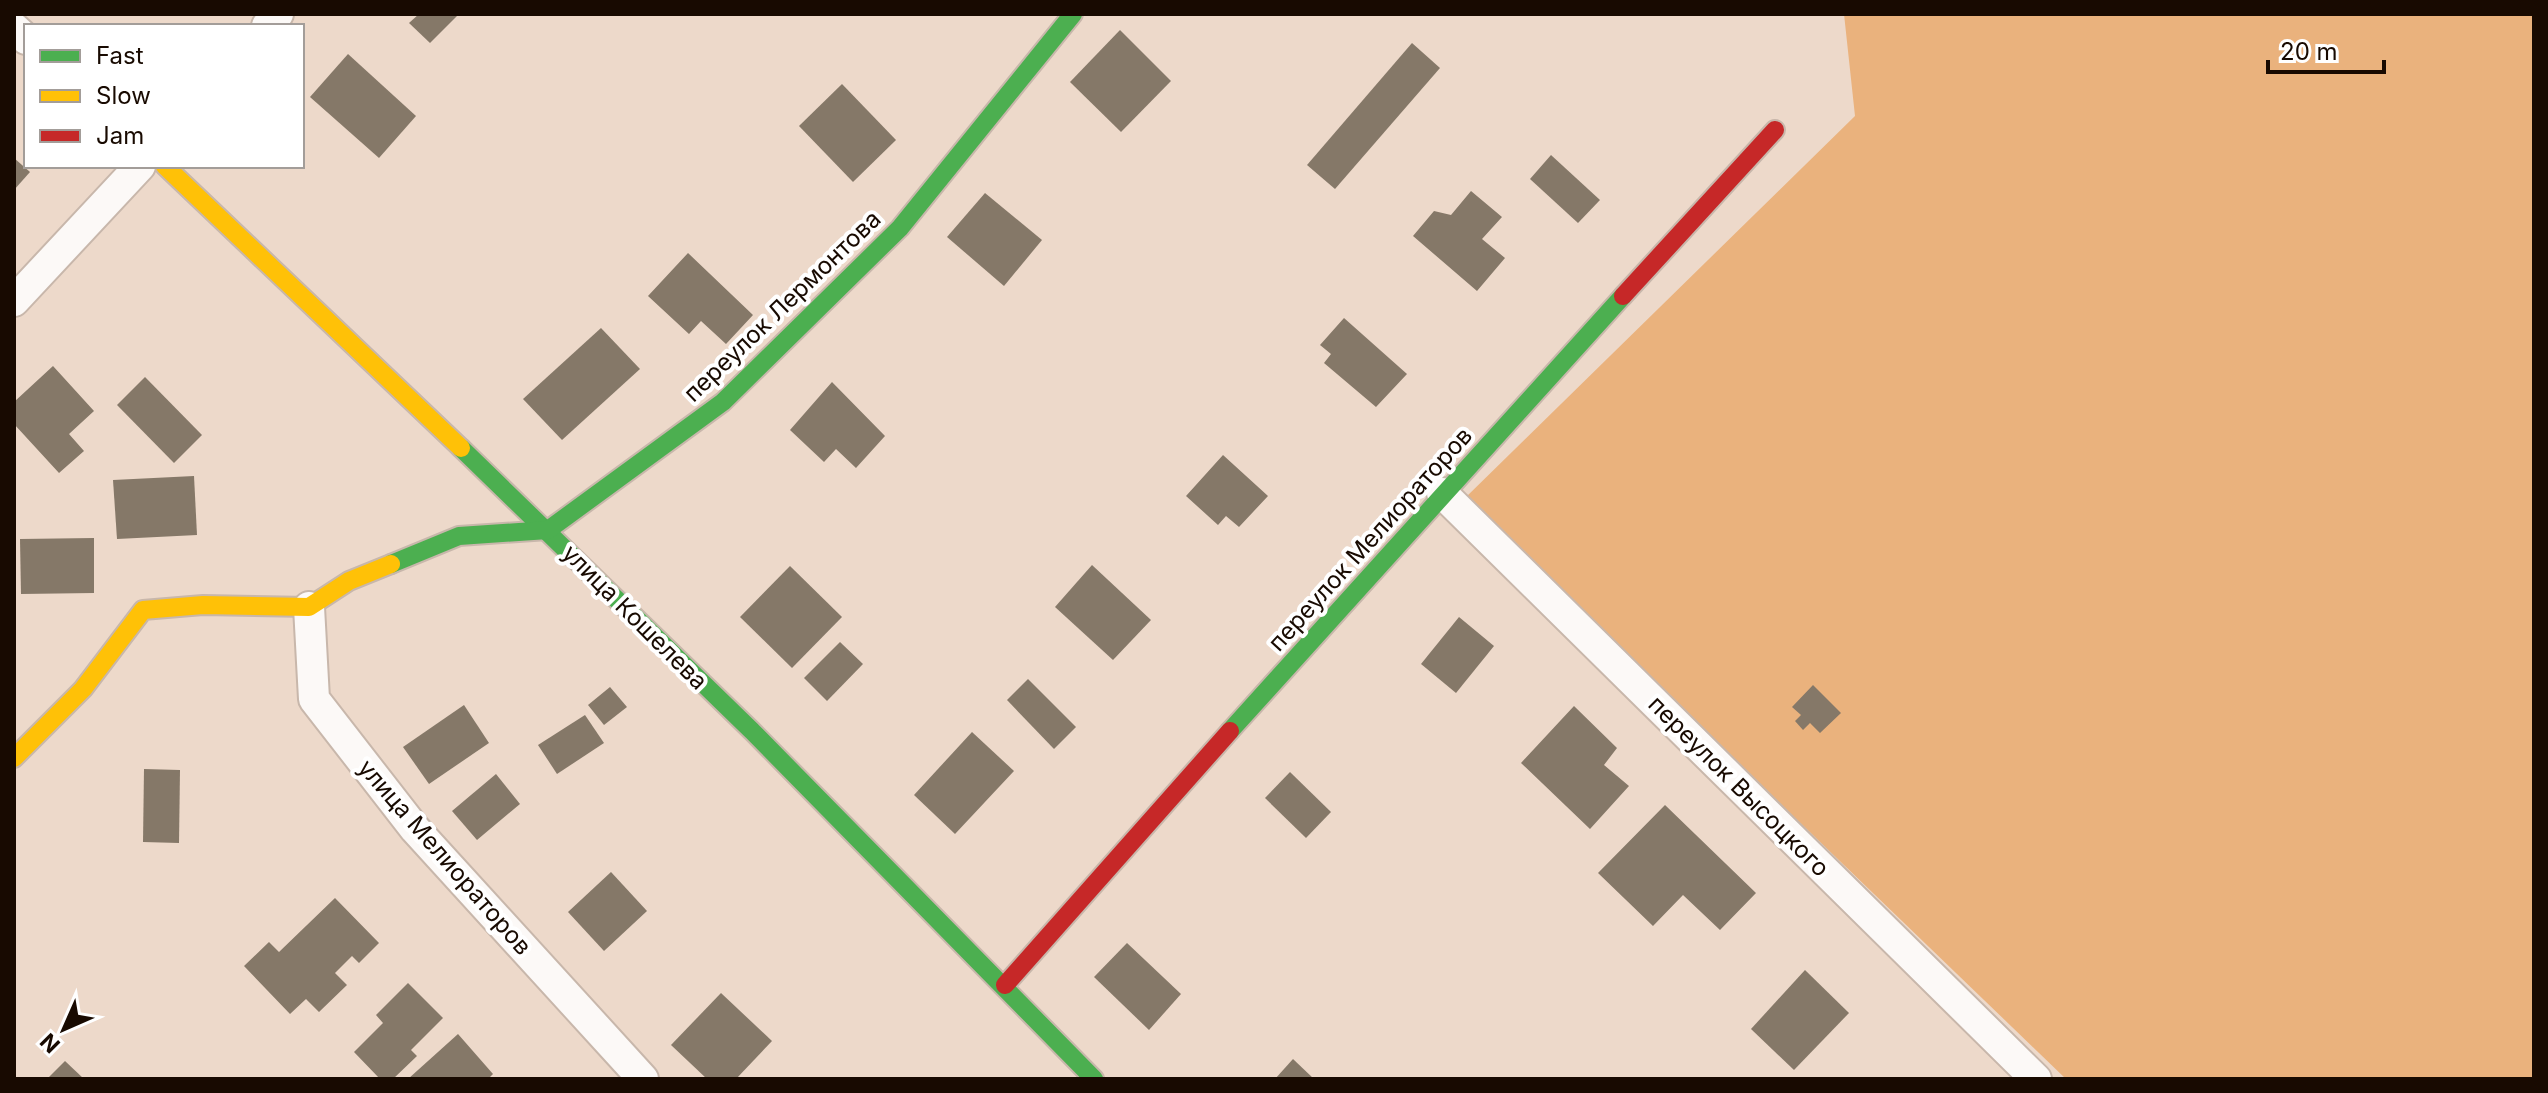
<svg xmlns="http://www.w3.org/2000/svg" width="2548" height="1093" viewBox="0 0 2548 1093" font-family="Inter,sans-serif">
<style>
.forest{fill:#eab27d}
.building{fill:#857868}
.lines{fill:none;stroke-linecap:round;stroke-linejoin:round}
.street-casing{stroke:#c8b7ab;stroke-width:34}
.fast-casing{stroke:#c8b7ab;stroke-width:22}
.slow-casing{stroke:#c8b7ab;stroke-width:22}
.jam-casing{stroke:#c8b7ab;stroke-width:22}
.street{stroke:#fcf9f7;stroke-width:30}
.fast{stroke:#4caf50;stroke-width:18}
.slow{stroke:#ffc107;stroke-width:18}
.jam{stroke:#c62828;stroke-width:18}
.labels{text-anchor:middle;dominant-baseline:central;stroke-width:8;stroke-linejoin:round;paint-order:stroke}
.street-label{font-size:24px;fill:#180a01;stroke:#fff}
</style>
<rect width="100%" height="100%" fill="#edd9ca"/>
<polygon class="forest" points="1844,14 2534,14 2534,1079 2066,1079 1464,499 1855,116"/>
<g class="building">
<polygon points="419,14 459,14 430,43 409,23"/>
<polygon points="1120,30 1171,81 1121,132 1070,82"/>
<polygon points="1412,43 1440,68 1335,189 1307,165"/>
<polygon points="348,54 416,116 379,158 310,97"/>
<polygon points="842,84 896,140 853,182 799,126"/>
<polygon points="1551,155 1600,200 1578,223 1530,179"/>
<polygon points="14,158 30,172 14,190"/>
<polygon points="1471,191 1502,217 1482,239 1505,258 1477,291 1413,236 1434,211 1451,215"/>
<polygon points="985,193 1042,240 1004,286 947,237"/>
<polygon points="688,253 753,315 726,344 701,321 689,334 648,296"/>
<polygon points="1344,318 1407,374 1376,407 1324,363 1331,354 1320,345"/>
<polygon points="601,328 640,369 562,440 523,399"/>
<polygon points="53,366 94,411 69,434 84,451 59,473 14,424 14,402"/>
<polygon points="145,377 202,435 174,463 117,405"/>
<polygon points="832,382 885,436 856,468 836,449 824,462 790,430"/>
<polygon points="1223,455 1268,496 1239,527 1226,516 1218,525 1186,496"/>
<polygon points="194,476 197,535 117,539 113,480"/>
<polygon points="94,538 94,593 21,594 20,539"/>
<polygon points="1092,565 1151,620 1113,660 1055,607"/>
<polygon points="790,566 842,617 792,668 740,617"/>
<polygon points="1459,617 1494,646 1456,693 1421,664"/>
<polygon points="840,642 863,664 827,701 804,678"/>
<polygon points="1028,679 1076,727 1054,749 1007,700"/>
<polygon points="1813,685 1841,713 1820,733 1810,723 1803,730 1795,721 1801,715 1792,707"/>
<polygon points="610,687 627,707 604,725 588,705"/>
<polygon points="464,705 489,743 429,784 403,747"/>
<polygon points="1574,706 1617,748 1604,765 1629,786 1590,829 1521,763"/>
<polygon points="585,715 604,743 557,774 538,745"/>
<polygon points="972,732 1014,771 955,834 914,795"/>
<polygon points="144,769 180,770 179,843 143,842"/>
<polygon points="1290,772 1331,812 1306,838 1265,798"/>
<polygon points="496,774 520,804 477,840 452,811"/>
<polygon points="1665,805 1756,893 1720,930 1683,895 1653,926 1598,873"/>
<polygon points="611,872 647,911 604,951 568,912"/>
<polygon points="335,898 379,943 359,963 352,956 335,973 347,985 319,1012 306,999 290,1014 244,966 269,942 279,952"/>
<polygon points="1127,943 1181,994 1149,1030 1094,977"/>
<polygon points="1805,970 1849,1013 1794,1070 1751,1029"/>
<polygon points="408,983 443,1018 411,1050 417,1056 393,1079 380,1079 354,1052 383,1023 376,1015"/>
<polygon points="721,993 772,1041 736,1079 707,1079 671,1045"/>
<polygon points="458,1034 493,1074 488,1079 408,1079"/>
<polygon points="1293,1059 1314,1079 1275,1079"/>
<polygon points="65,1061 84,1079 47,1079"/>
</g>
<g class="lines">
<g class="street-casing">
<g id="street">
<polyline points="267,26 278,14"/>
<polyline points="14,28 26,39"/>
<polyline points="14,301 140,166"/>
<polyline points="1442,493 2036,1079"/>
<polyline points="309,607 314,699 415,829 643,1079"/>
</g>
</g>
<g class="fast-casing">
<g id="fast">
<polyline points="461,448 752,731 1094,1079"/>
<polyline points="391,564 459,536 548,530 723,402 900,228 1073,14"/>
<polyline points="1230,731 1623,296"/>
</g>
</g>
<g class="slow-casing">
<g id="slow">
<polyline points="165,166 461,448"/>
<polyline points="14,758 83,689 143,610 203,605 309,607 349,581 391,564"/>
</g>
</g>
<g class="jam-casing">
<g id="jam">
<polyline points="1623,296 1775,130"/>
<polyline points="1005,985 1230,731"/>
</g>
</g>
<use href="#street" class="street"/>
<use href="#fast" class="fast"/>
<use href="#slow" class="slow"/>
<use href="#jam" class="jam"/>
</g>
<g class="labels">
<g class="street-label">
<text transform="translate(782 306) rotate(-44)">переулок Лермонтова</text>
<text transform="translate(1370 539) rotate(-48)">переулок Мелиораторов</text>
<text transform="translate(635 617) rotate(45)">улица Кошелева</text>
<text transform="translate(1739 786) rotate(45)">переулок Высоцкого</text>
<text transform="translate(445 857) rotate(49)">улица Мелиораторов</text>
</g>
</g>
<rect width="2548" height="1093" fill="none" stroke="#180a01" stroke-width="32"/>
<rect x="24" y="24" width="280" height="144" fill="#ffffff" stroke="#a39d99" stroke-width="2"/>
<rect x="40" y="50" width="40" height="12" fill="#4caf50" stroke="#a39d99" stroke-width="2"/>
<text x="96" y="64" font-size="24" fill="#180a01">Fast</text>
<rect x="40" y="90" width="40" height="12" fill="#ffc107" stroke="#a39d99" stroke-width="2"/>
<text x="96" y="104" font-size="24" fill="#180a01">Slow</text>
<rect x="40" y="130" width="40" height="12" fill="#c62828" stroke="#a39d99" stroke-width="2"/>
<text x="96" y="144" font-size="24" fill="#180a01">Jam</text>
<g transform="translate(64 1029) rotate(225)" stroke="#ffffff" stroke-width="6" paint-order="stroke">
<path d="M0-6L14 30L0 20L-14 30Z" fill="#180a01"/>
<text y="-12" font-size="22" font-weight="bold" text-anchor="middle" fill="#180a01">N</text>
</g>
<path d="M2268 60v12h116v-12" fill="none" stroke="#180a01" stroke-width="4"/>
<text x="2280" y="60" font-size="24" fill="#180a01" stroke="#ffffff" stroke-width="6" paint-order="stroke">20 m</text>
</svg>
